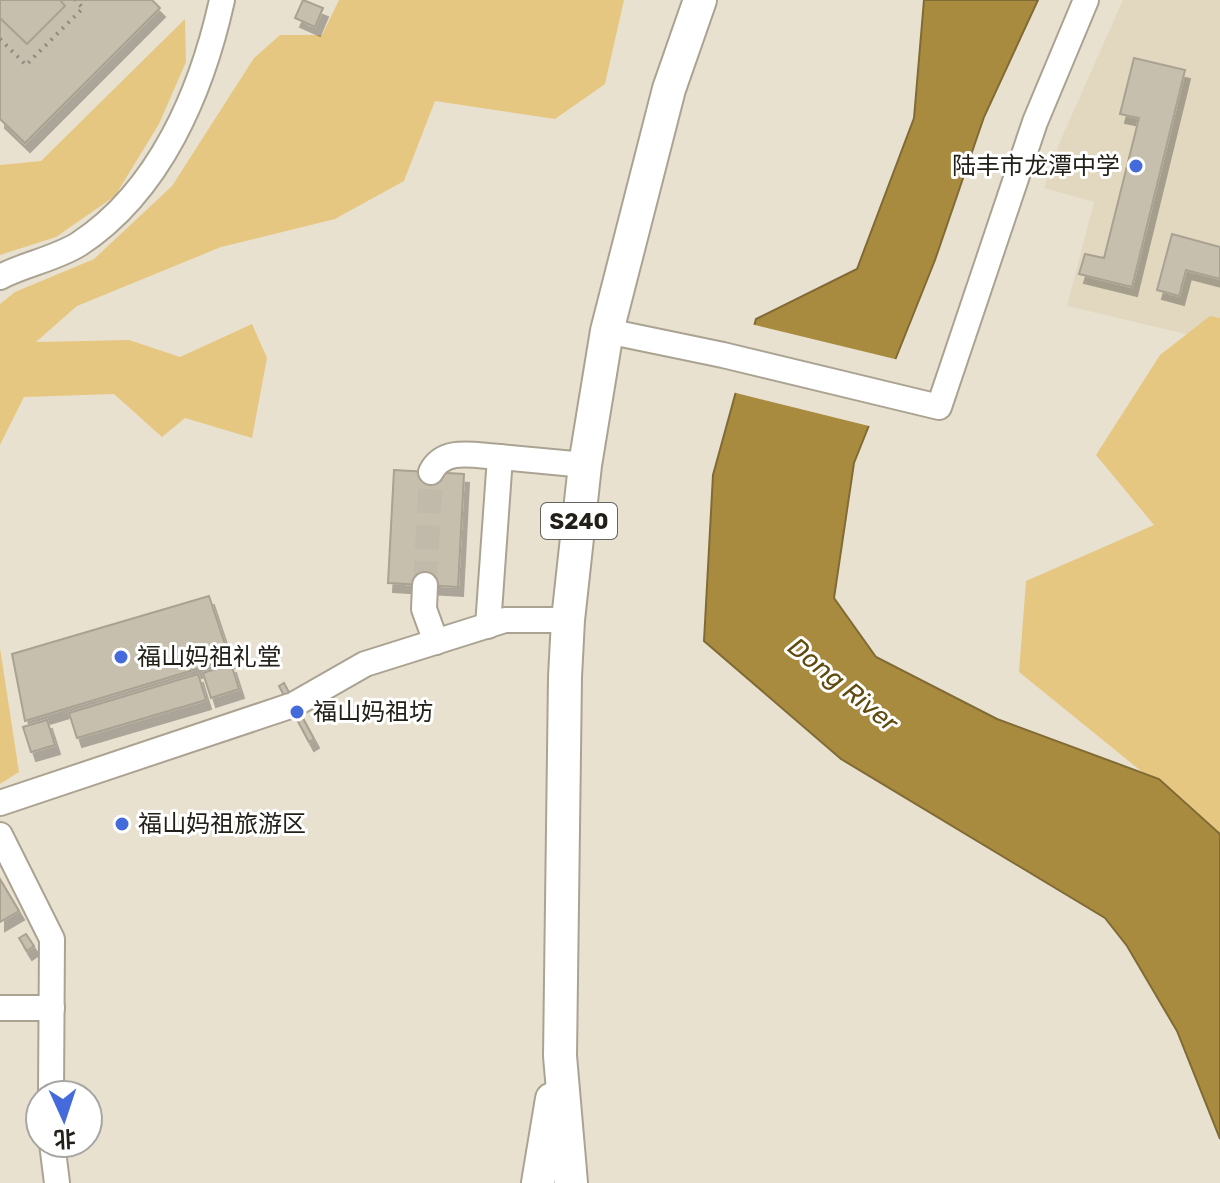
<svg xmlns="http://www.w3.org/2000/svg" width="1220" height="1183" viewBox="0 0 1220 1183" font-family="Rubik,'Noto Sans SC',sans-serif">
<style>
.built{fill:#e2d8bf}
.green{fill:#e5c781}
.water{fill:#a98b40;stroke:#806b34;stroke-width:2}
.pier{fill:#e9e1d0}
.building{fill:#c7bfae;stroke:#a9a292;stroke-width:2;filter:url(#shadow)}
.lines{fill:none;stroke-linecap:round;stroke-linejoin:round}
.minor-tunnel{stroke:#c1baab;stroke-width:24;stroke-dasharray:24 12;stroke-linecap:butt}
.minor-casing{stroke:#aaa392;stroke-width:28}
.major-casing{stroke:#aaa392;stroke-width:36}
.path{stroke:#908b7e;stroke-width:4;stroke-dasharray:2 6;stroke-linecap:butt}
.minor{stroke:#fff;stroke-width:24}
.major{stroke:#fff;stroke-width:32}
.poi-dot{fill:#456adc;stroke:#fff;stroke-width:3}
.labels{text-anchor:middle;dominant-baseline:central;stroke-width:6;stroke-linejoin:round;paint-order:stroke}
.shield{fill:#fff;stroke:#64635e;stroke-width:2}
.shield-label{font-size:22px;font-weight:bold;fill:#222019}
.poi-label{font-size:24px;fill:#222019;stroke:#fff;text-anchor:start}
.water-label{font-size:26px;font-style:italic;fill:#5f4a0f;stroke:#fff}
</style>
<defs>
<filter id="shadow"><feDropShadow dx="5" dy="9" stdDeviation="0" flood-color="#0004"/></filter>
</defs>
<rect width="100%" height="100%" fill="#e9e1d0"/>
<polygon class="built" points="1123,0 1220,0 1220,342 1067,306 1094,202 1044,188 1059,144"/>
<g class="green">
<polygon points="339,0 624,0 605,84 555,119 435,101 404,181 335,219 221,247 77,306 36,342 129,340 180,357 252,324 267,358 252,438 185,418 162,437 114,394 24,397 0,445 0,304 15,292 94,259 172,186 254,58 280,35 322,35"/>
<polygon points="185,19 186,62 159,124 115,196 56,237 0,255 0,165 41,161"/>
<polygon points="1210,316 1220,318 1220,835 1019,672 1026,581 1154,525 1096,455 1160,355"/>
<polygon points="0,648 19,772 0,784"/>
</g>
<polygon class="water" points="924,0 1038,0 984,117 935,260 854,463 834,598 876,657 997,719 1159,779 1220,834 1220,1139 1177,1031 1127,946 1105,918 841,759 704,641 713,475 756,319 857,269 914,118"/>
<polygon class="pier" points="751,324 899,360 873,427 732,392"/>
<g class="building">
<polygon points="0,0 152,0 160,8 25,143 0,119"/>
<polygon points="0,0 60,0 65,6 27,44 0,18"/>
<polygon points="303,0 323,8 315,27 295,18"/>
<polygon points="1134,58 1185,70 1132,287 1079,274 1085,254 1104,258 1139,118 1120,114"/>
<polygon points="1172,234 1220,247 1220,279 1186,270 1179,296 1157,290"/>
<polygon points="394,470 464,474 458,587 388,583"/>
<polygon points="209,596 230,659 25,721 12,654"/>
<polygon points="231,664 239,689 211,698 203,673"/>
<polygon points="198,674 206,700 77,738 69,713"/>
<polygon points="284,683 314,739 309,742 279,686"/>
<polygon points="47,720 55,745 31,752 23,727"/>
<polygon points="0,879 19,911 0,922"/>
<polygon points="26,934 34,946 27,951 19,938"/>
</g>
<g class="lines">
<polyline class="minor-tunnel" points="425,585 431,472"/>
<g class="minor-casing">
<g id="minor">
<path d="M0,277C25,264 55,259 79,244C160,191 202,91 222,0"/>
<polyline points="607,331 723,355 939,407 1035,122 1086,0"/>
<path d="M431,472C444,446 476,456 500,457"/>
<polyline points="425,585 424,609 436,642"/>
<polyline points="488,626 500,457 585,465"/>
<polyline points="295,704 365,664 505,620 568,620"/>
<polyline points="0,803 290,706"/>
<polyline points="0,835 52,939 51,1095"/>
<polyline points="0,1008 52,1008"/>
<polyline points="52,1143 57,1183"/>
</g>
</g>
<g class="major-casing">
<g id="major">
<polyline points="538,1183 552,1099"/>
<polyline points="571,1183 560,1056 565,677 568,620 585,465 607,331 669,89 700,0"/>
</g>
</g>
<polyline class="path" points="0,39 26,65 83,8 75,0"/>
<use href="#minor" class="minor"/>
<use href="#major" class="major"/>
</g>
<g class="poi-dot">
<circle cx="1136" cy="166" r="8"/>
<circle cx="121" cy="657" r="8"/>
<circle cx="297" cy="712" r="8"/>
<circle cx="122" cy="824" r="8"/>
</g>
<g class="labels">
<rect class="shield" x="541" y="503" width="76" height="36" rx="6"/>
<g class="shield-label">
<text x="579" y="521">S240</text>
</g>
<g class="poi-label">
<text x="1120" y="166" text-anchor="end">陆丰市龙潭中学</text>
<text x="137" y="657">福山妈祖礼堂</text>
<text x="313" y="712">福山妈祖坊</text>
<text x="138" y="824">福山妈祖旅游区</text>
</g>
<g class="water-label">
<text transform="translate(843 685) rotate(39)">Dong River</text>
</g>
</g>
<g transform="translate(64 1119) rotate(177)"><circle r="38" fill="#ffffff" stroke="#a7a6a3" stroke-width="2"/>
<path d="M0-6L14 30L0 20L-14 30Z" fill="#456adc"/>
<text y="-12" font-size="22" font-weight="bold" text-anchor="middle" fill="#222019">北</text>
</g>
</svg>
